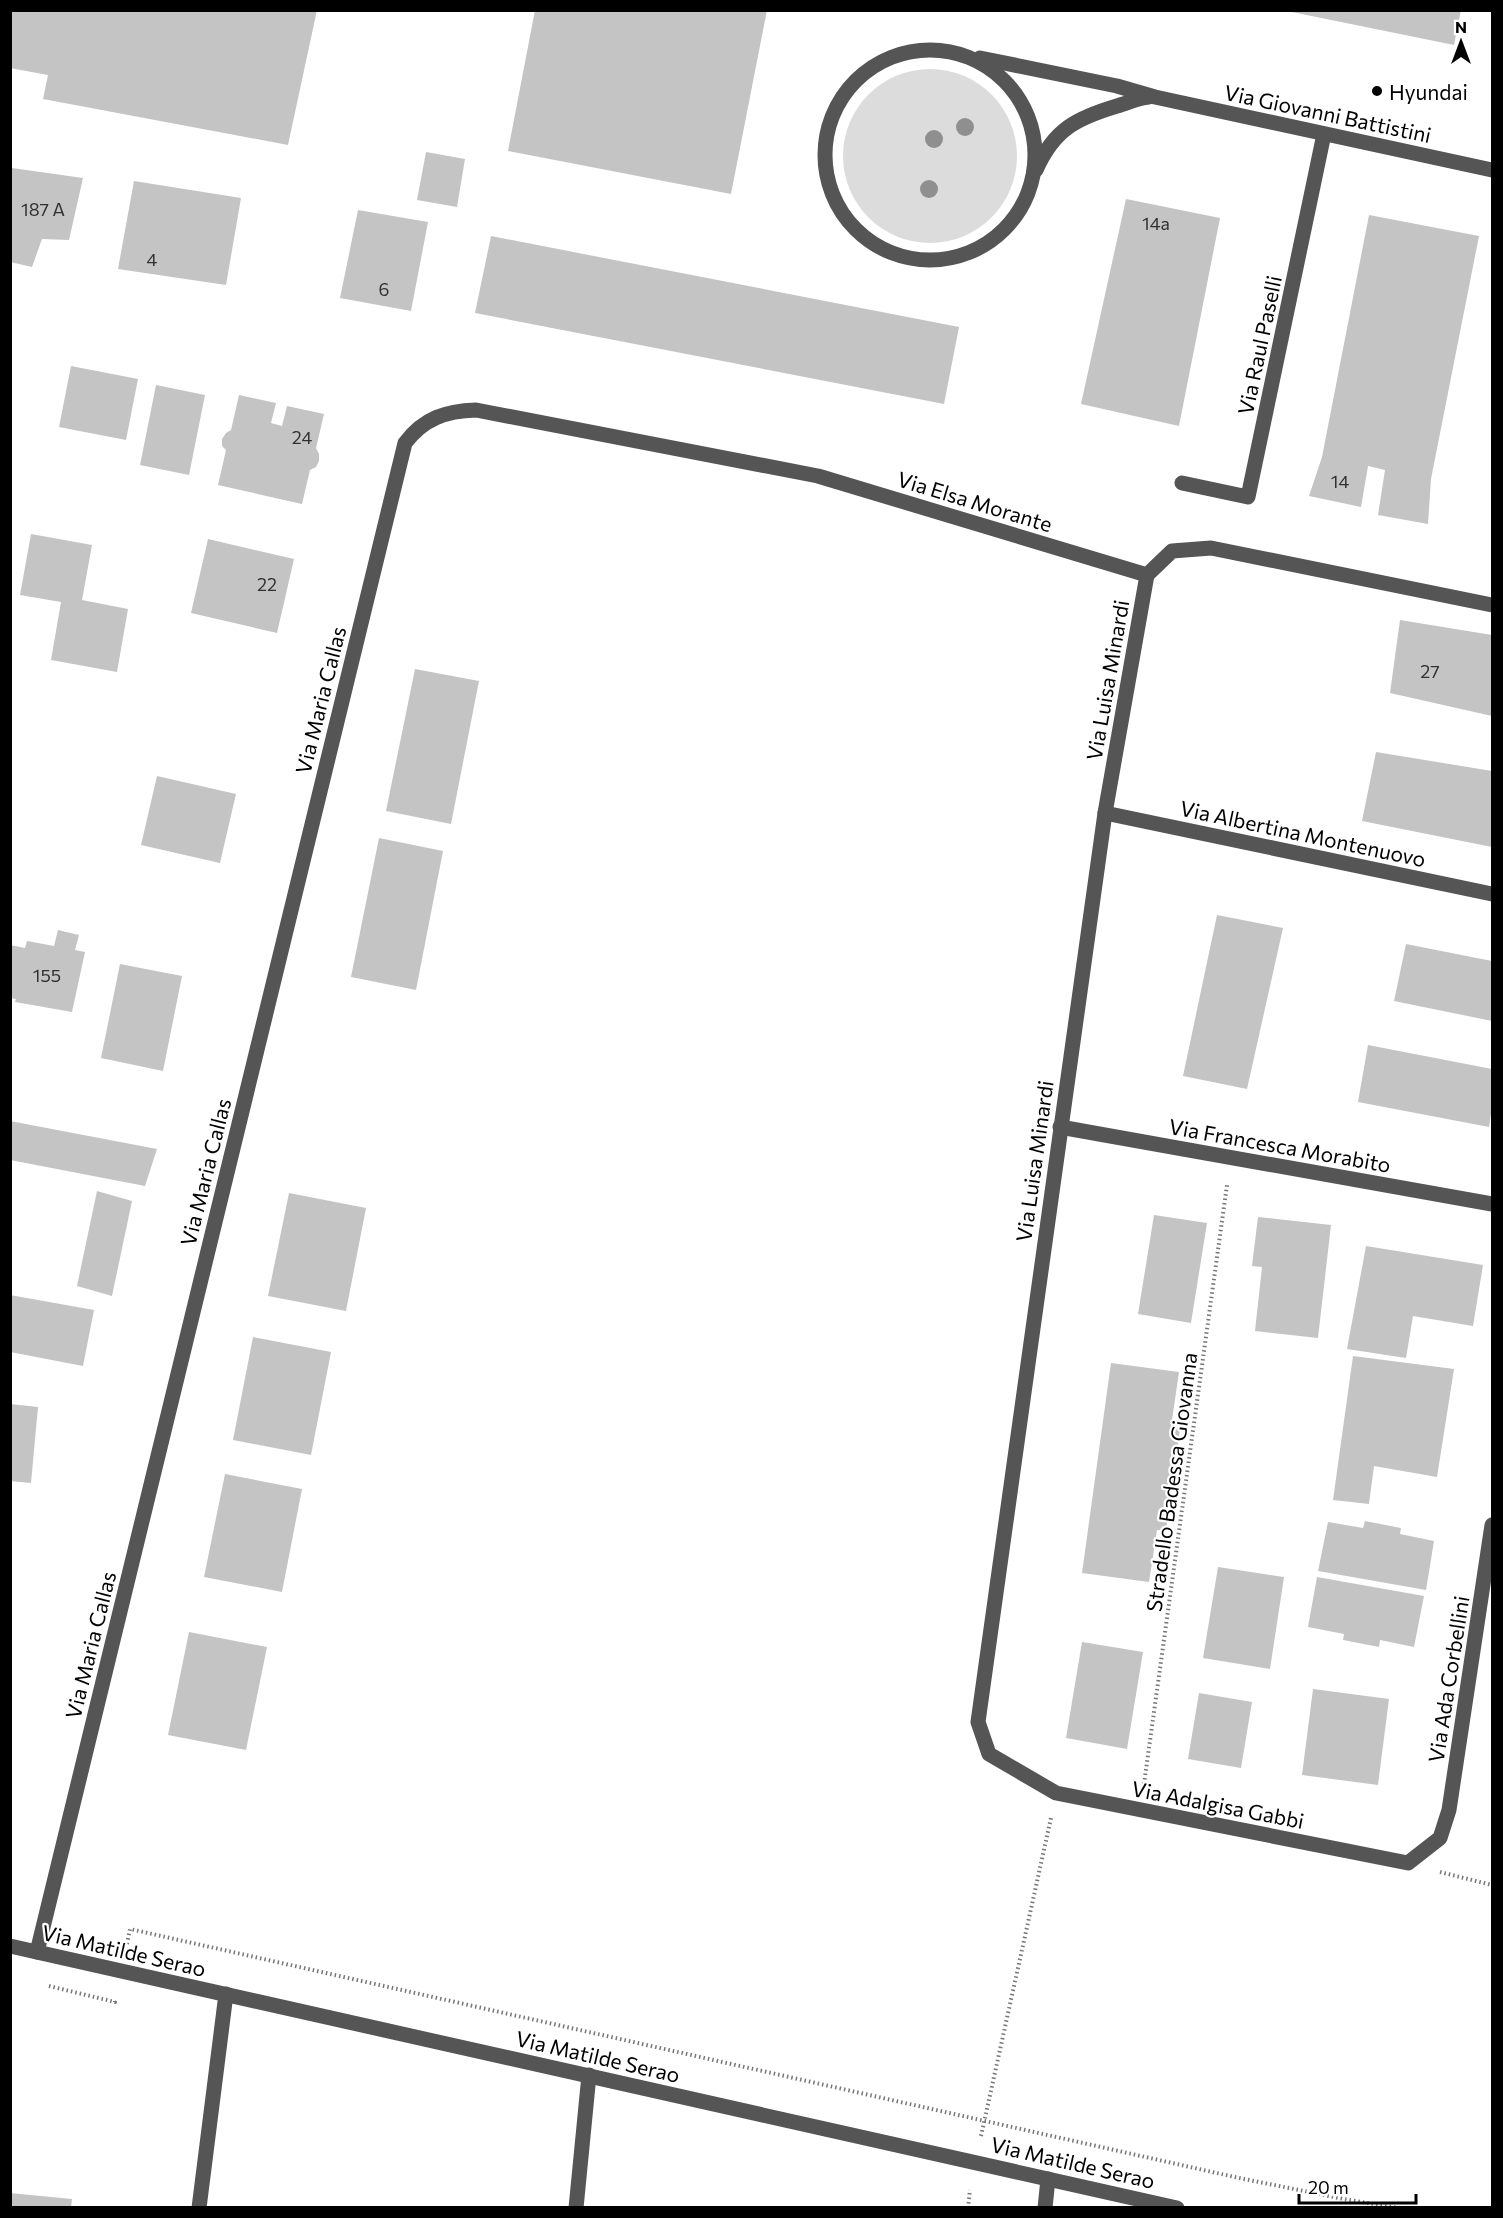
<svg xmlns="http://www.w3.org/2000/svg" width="1503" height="2218" viewBox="0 0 1503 2218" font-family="Commissioner,sans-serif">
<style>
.green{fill:#dcdcdc}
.building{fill:#c4c4c4}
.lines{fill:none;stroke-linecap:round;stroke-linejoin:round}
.path{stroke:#777;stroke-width:4;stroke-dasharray:1.5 3;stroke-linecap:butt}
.minor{stroke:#555;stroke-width:15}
.tree{fill:#8f8f8f}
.poi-dot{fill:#000;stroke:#fff;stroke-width:2}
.labels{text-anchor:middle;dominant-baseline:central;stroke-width:4.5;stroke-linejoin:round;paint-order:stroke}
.number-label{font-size:18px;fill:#313131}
.poi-label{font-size:21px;fill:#000;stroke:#fff;text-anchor:start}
.street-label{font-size:21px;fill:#000;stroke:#fff}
</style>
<rect width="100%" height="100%" fill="#fff"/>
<circle class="green" cx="930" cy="156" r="87"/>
<g class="building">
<polygon points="10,10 317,10 288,145 43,99 48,75 10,68"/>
<polygon points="535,10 767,10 731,194 508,151"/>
<polygon points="1282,10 1461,10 1454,45"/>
<polygon points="426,152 465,159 457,207 417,200"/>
<polygon points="12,168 83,178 69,240 42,239 32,267 10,262"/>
<polygon points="134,181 241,198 226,285 118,269"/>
<polygon points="1126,199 1220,218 1179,426 1081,404"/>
<polygon points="358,210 428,222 411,311 340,298"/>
<polygon points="1369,215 1479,236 1431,479 1428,524 1378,515 1385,470 1368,466 1361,507 1309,496 1322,457"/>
<polygon points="491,236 959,327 944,404 475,313"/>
<polygon points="71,366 138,379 126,440 59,427"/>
<polygon points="156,385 205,395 189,475 140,465"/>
<polygon points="239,395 276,403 271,423 282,426 287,406 324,414 316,448 319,454 319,461 316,467 310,470 302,504 218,485 226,450 222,446 222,439 226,433 231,430"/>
<polygon points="31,534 92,545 82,600 128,609 117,672 51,660 61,602 20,595"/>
<polygon points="208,539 294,559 277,633 191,613"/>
<polygon points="1400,620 1492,635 1492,716 1390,693"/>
<polygon points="415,669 479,681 451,824 386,811"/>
<polygon points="1376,752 1492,771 1492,847 1362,821"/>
<polygon points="157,776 236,794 220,863 141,845"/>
<polygon points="379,838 443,851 416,990 351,977"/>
<polygon points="1217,915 1283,928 1247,1089 1183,1076"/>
<polygon points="58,930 79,935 75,950 85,952 72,1012 15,1002 16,999 10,998 10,945 25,948 27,941 54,946"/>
<polygon points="1406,944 1492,961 1492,1021 1394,1001"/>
<polygon points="120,964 182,976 163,1071 101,1058"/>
<polygon points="1368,1045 1492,1069 1492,1107 1489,1127 1358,1102"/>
<polygon points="10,1121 157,1149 145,1186 10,1160"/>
<polygon points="97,1191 132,1201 112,1296 77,1286"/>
<polygon points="289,1193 366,1208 346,1311 268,1296"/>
<polygon points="1154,1215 1207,1223 1191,1323 1138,1314"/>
<polygon points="1258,1217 1331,1225 1318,1338 1255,1331 1262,1267 1252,1266"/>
<polygon points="1366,1246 1483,1265 1473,1326 1413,1316 1406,1358 1347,1349"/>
<polygon points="10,1295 94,1310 83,1366 10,1352"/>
<polygon points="253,1337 331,1352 311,1455 233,1440"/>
<polygon points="1353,1356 1454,1369 1437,1477 1374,1466 1369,1504 1333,1500"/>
<polygon points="1111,1363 1179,1372 1171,1427 1180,1429 1166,1531 1157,1530 1149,1582 1082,1573"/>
<polygon points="10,1404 38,1407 31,1483 10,1481"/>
<polygon points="225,1474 302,1489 282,1592 204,1577"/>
<polygon points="1365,1521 1401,1528 1400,1534 1434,1541 1426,1590 1318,1571 1328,1522 1363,1528"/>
<polygon points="1218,1567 1284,1577 1270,1669 1203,1658"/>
<polygon points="1317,1577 1424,1596 1414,1647 1380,1640 1379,1647 1343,1640 1344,1634 1308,1627"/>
<polygon points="189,1632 267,1647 246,1750 168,1735"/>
<polygon points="1082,1642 1143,1652 1127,1749 1066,1738"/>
<polygon points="1313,1689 1389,1699 1378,1785 1302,1775"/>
<polygon points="1199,1693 1252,1702 1241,1768 1188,1759"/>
<polygon points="10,2193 72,2199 71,2208 10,2208"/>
</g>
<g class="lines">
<g class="path">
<polyline points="1144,1784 1227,1185"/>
<polyline points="1440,1872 1492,1885"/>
<polyline points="127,1944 130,1929 1239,2178 1349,2200 1399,2208"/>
<polyline points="49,1986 115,2002 115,1998"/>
<polyline points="981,2136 1051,1818"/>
<polyline points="968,2208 970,2190"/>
</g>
<g class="minor">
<circle cx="930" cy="155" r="105"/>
<polyline points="980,58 1117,86 1155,97 1492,170"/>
<path d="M1036,170C1054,129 1077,118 1117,106C1128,103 1137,98 1149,97"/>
<polyline points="1182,483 1248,497 1324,134"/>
<polyline points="1147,575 1105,813 978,1722 989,1754 1056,1793 1408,1863 1440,1838 1449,1810 1492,1525"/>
<polyline points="1105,813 1492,894"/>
<polyline points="1060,1127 1492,1204"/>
<polyline points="10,1946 1177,2208"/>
<path d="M37,1952L405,443C424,418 446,411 476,410L818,476L1147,575L1172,551L1211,548L1492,605"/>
<polyline points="199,2208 226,1994"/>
<polyline points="576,2208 589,2075"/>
<polyline points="1045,2208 1048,2179"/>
</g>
</g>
<g class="tree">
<circle cx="965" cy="127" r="9"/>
<circle cx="934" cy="139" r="9"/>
<circle cx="929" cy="189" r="9"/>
</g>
<circle class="poi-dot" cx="1377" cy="91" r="6"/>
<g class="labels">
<g class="number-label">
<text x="43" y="209">187 A</text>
<text x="1156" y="223">14a</text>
<text x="152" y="259">4</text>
<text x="384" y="289">6</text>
<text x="302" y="437">24</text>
<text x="1340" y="481">14</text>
<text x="267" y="584">22</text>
<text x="1430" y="671">27</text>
<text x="47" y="975">155</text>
</g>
<g class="poi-label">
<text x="1389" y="91">Hyundai</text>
</g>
<g class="street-label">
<text transform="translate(1328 113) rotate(12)">Via Giovanni Battistini</text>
<text transform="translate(1259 345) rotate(-78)">Via Raul Paselli</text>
<text transform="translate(975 501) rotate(17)">Via Elsa Morante</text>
<text transform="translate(1107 680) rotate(-80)">Via Luisa Minardi</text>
<text transform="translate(320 700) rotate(-76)">Via Maria Callas</text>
<text transform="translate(1303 833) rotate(12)">Via Albertina Montenuovo</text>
<text transform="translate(1280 1145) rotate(10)">Via Francesca Morabito</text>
<text transform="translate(1034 1161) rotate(-82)">Via Luisa Minardi</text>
<text transform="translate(205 1172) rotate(-76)">Via Maria Callas</text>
<text transform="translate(1171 1482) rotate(-82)">Stradello Badessa Giovanna</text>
<text transform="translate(90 1645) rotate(-76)">Via Maria Callas</text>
<text transform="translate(1448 1679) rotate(-81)">Via Ada Corbellini</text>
<text transform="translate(1218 1804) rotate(11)">Via Adalgisa Gabbi</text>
<text transform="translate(124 1950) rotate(13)">Via Matilde Serao</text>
<text transform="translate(598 2056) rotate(13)">Via Matilde Serao</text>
<text transform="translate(1073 2162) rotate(13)">Via Matilde Serao</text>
</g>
</g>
<rect width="1503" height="2218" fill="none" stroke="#000000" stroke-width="24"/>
<g transform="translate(1461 42)" stroke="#ffffff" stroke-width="4.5" paint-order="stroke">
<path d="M0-4.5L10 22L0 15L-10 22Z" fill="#000000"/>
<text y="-9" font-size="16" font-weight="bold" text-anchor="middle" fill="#000000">N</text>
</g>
<path d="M1299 2194v9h117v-9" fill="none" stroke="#000000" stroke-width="3"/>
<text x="1308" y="2194" font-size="18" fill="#000000" stroke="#ffffff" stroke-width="4.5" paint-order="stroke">20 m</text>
</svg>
